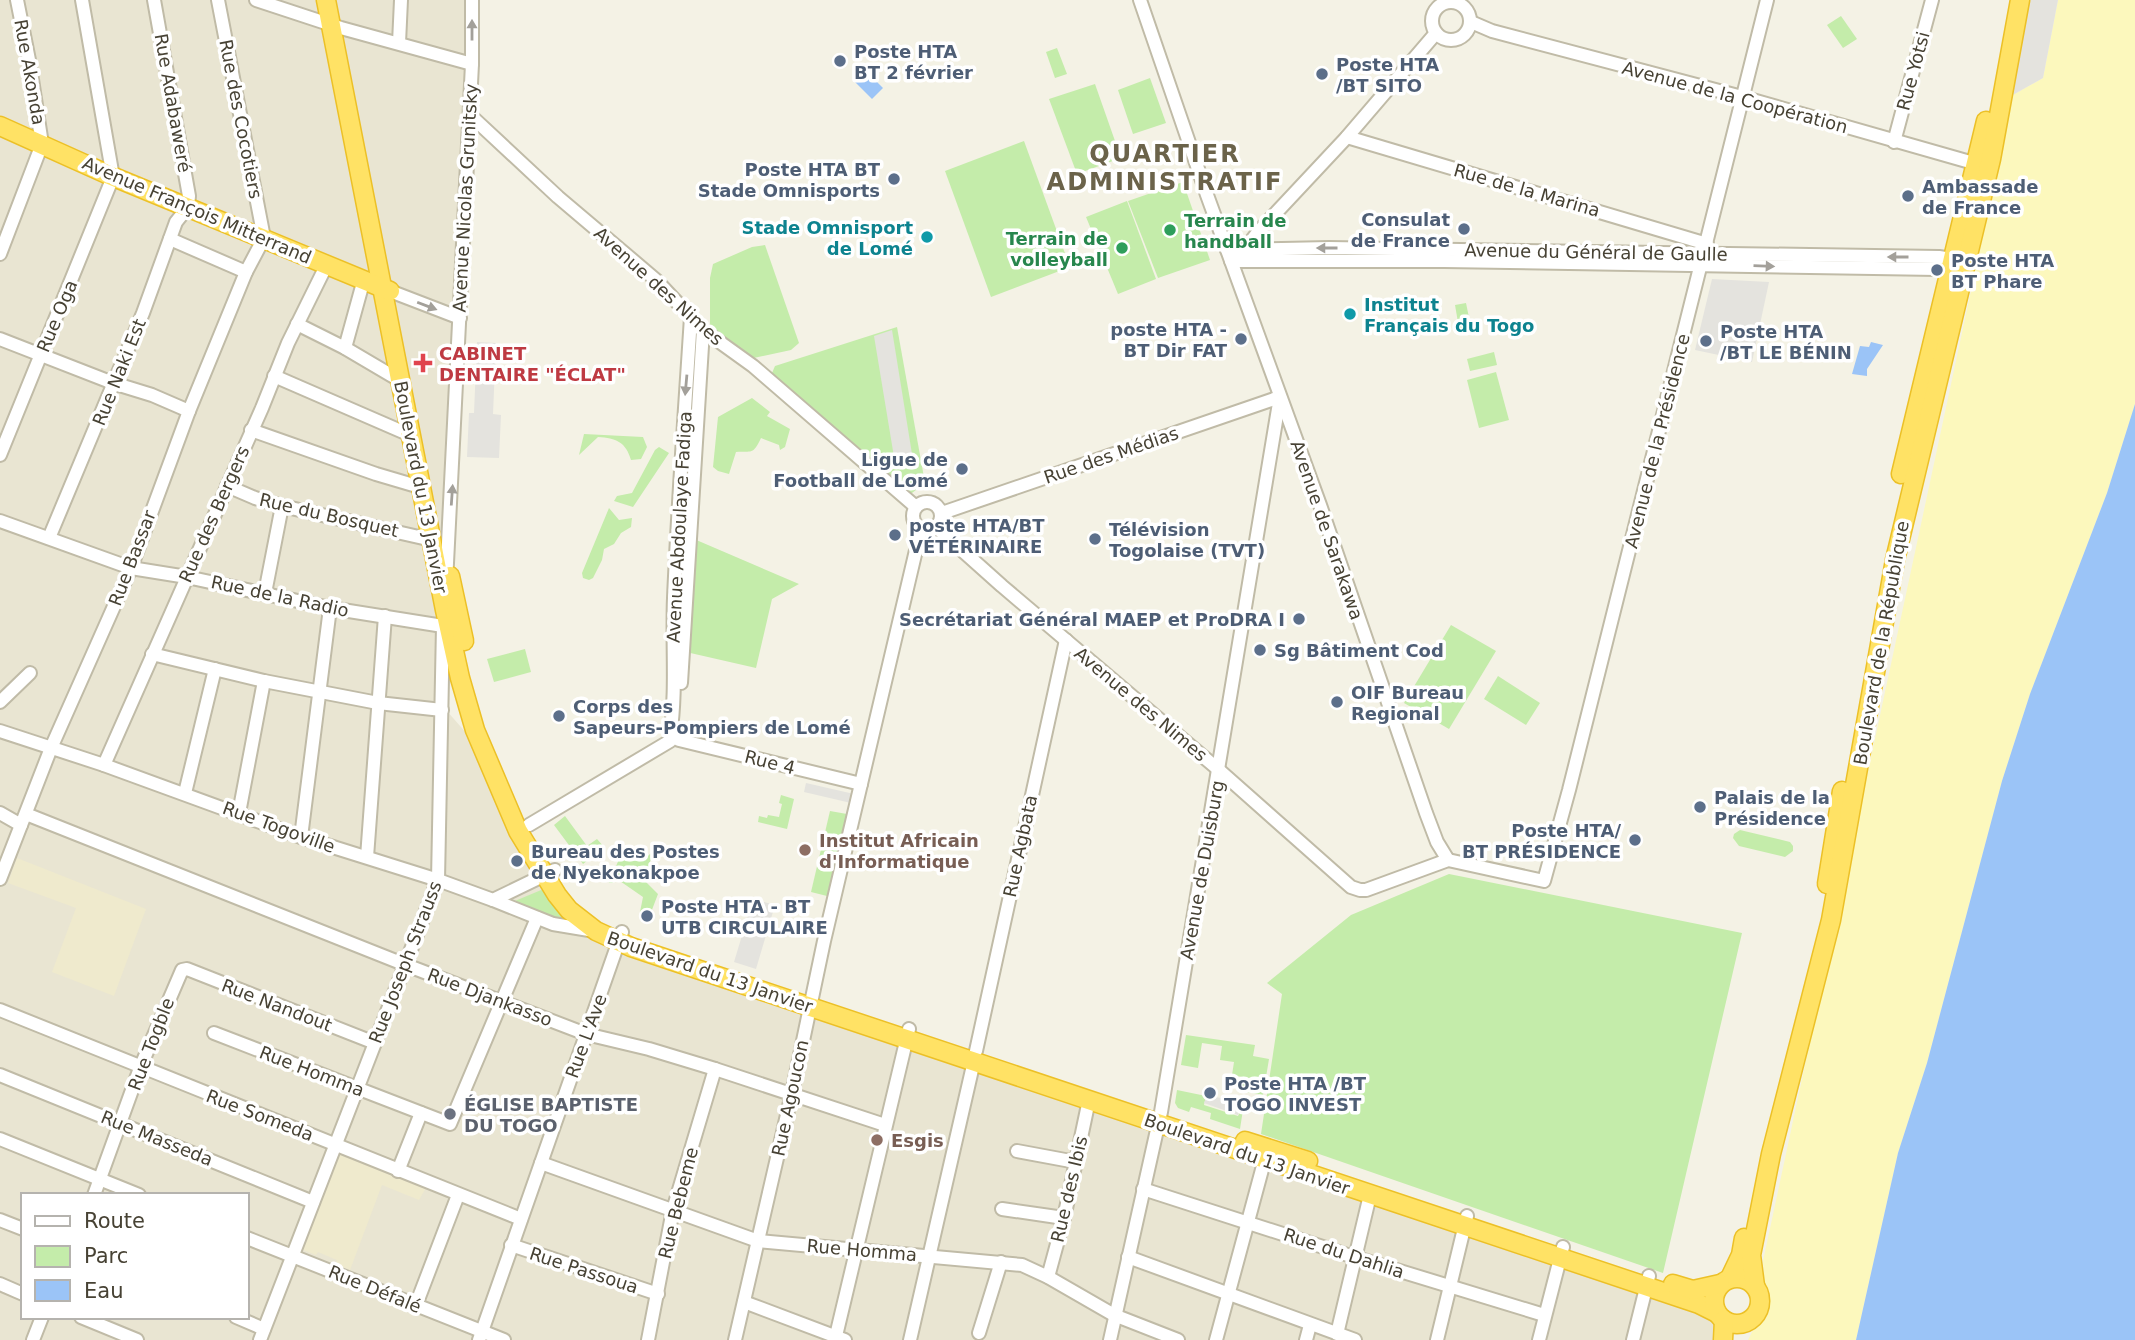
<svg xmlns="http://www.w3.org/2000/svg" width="2135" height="1340" viewBox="0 0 2135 1340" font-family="'DejaVu Sans',sans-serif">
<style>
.residential{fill:#e9e5d2;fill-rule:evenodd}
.education{fill:#efeacd}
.green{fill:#c4ecaa}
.sand{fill:#fcf8bd}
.parking{fill:#e4e3de}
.water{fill:#9bc4f7}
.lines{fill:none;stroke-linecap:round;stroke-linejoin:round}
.minor-casing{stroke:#c0bba7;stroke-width:16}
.highway-casing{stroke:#ecc027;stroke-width:21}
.minor{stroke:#fff;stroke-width:12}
.highway{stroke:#ffe265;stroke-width:18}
.oneway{fill:#a3a09a}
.service-dot{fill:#5c6f8a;stroke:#fff;stroke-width:2.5}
.leisure-dot{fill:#2e9e5b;stroke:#fff;stroke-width:2.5}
.culture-dot{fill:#0f9aa8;stroke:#fff;stroke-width:2.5}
.health-dot{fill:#e0444e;stroke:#fff;stroke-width:2.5}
.education-dot{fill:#8d6e63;stroke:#fff;stroke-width:2.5}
.worship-dot{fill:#6b7280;stroke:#fff;stroke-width:2.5}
.labels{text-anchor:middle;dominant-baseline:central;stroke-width:7;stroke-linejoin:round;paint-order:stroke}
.service-label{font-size:18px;font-weight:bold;fill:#4e5e75;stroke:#fff;text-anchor:start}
.street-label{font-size:18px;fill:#474234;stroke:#fff}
.leisure-label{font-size:18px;font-weight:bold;fill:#27864d;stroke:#fff;text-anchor:start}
.culture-label{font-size:18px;font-weight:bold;fill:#0d838f;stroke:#fff;text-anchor:end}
.health-label{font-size:18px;font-weight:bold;fill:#be3a42;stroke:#fff;text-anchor:start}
.education-label{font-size:18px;font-weight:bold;fill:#785e54;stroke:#fff;text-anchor:start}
.worship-label{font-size:18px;font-weight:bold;fill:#5b616d;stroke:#fff;text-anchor:start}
.district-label{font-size:24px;font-weight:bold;letter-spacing:2px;fill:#6b634a;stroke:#fff}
</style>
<rect width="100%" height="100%" fill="#f4f2e5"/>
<path class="residential" d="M0,0H468L445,490L439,702L468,735L540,874L594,933L1703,1306L1721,1329L1719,1340H0ZM23,1195H247V1317H23Z"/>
<g class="education">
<polygon points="17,858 146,909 114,996 52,972 76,908 8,883"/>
<polygon points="341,1149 427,1186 419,1200 382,1185 350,1270 336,1264 337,1260 318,1252 316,1255 301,1249"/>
</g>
<g class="green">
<polygon points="1841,16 1857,39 1843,48 1827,25"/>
<polygon points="1057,48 1067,74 1055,78 1046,52"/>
<polygon points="1150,78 1166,123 1133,134 1118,90"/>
<polygon points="1095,84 1121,158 1077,174 1049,99"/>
<polygon points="1024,141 1070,267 991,297 945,171"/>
<polygon points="1183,182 1210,260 1158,278 1128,201"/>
<polygon points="1127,201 1156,279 1118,294 1086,217"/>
<polygon points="765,245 799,343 791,350 749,359 710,328 710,278 713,264 752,247"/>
<polygon points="1466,303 1472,332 1460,334 1455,305"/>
<polygon points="897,327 925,483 908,496 772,373 775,366"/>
<polygon points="1494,352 1497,365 1470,371 1467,359"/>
<polygon points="1496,372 1509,420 1479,428 1467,380"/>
<path d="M752,398L770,412L767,416L790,429L785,447L780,450L779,445L761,438C753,455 752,451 736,452L729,474L718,471L713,467L718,417Z"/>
<path d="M584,434L643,437L647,447L641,459L631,460C626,442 616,438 598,437L579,455Z"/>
<polygon points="659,447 669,453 633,507 614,501 617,496 632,493 655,450"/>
<polygon points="609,508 619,520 632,518 631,527 621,533 614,544 604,549 602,560 593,578 589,580 583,578 582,573"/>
<polygon points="694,539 799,584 772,599 756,668 686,652"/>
<polygon points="1451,625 1496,651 1449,729 1404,703"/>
<polygon points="525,649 531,672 494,682 487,659"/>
<polygon points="1498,676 1540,703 1526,725 1484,699"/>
<polygon points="781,795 794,799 787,829 758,822 759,816 767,818 768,815 779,817 782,804 779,803"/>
<polygon points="830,811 847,814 827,896 811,892"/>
<polygon points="565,816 587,846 597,839 604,847 583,864 554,825"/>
<polygon points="1740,830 1790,842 1793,846 1793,851 1785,857 1739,846 1733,838 1734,834"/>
<path d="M653,851L645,881L658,894L650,915L640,912L643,897L617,879L612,883H609L610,880L620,857C629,863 646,860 653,851Z"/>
<polygon points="1449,874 1742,933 1663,1273 1261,1134 1282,994 1267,983 1351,915"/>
<polygon points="546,888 579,927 510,903"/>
<polygon points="1186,1035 1255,1045 1253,1056 1269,1059 1263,1095 1240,1091 1242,1077 1232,1075 1234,1062 1220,1060 1222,1046 1202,1043 1198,1068 1181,1065"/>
<polygon points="1177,1090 1206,1096 1204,1105 1238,1116 1244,1103 1240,1129 1210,1119 1211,1113 1191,1107 1189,1112 1178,1108 1175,1103"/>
</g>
<polygon class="sand" points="2058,0 2135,0 2135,404 2107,493 2030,694 2002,781 1927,1063 1898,1153 1856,1340 1748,1340 1766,1304 1763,1261 2004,137 2011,96 2043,78"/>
<g class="parking">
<polygon points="2028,0 2058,0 2043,78 2011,96"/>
<polygon points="1712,279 1769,282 1752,362 1695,350"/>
<polygon points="892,330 912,454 894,457 874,336"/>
<polygon points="477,342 496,343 493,414 501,415 499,458 467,457 469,413 474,413"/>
<polygon points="806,783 854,794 851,803 804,792"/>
<polygon points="753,899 775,905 756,969 734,962"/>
<polygon points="1207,1096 1243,1101 1238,1115 1204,1103"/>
</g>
<g class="water">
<polygon points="864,69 883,88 872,99 853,80"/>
<polygon points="1871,342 1883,345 1867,369 1867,376 1852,374 1860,346 1869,347"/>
<polygon points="2135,404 2135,1340 1856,1340 1898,1153 1927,1063 2002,781 2030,694 2107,493"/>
</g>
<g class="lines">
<g class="minor-casing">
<g id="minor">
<polyline points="256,0 341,28 472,64"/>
<polyline points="1140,0 1207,195 1320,505 1426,813 1437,842 1448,860"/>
<circle cx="1451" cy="21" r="19"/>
<polyline points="1471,22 1492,31 1742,97 1977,164"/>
<polyline points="399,43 401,0"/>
<polyline points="470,115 558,197 656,280 703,330 753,366 916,507"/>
<polyline points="1347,137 1707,244"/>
<polyline points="1894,142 1932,0"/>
<polyline points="170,239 246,272"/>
<polyline points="1227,250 1329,248 1939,257 1958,260"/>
<polyline points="0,254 42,144 29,60 17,0"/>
<polyline points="1249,256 1252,240 1259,231 1347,137 1436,33"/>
<polyline points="1231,261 1444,261 1937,269 1958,272"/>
<polyline points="395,293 460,318"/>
<polyline points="297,324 345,348 401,381"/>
<polyline points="0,339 113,383 152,395 189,411"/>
<polyline points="345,348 364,279"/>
<polyline points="274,376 410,435"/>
<polyline points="251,430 376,474 420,487"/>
<polyline points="0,455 113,177 82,0"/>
<polyline points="227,486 255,498 282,506 432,540"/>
<circle cx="927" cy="516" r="14"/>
<polyline points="942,513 1280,397"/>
<polyline points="0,521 131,568 187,577 330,608 443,626"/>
<polyline points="936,527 1002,586 1219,770 1351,887 1360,890 1366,890 1448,860 1544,881 1569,790 1767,0"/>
<polyline points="49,538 143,313 176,222 188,207 189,196 154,0"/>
<polyline points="446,583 472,64 472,0"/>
<polyline points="265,593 282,506"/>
<polyline points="152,654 264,681 378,703 442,710"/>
<polyline points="681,683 703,330"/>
<polyline points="0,702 30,673"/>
<polyline points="0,731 104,765 301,837 438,880 493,900 555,870"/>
<path d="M670,736C677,691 672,644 674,598C678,504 685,411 691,317"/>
<polyline points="679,740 861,784"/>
<polyline points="104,765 262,408 288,343 327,264"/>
<polyline points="185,793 215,669"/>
<polyline points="0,813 21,825"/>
<polyline points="239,813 264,681"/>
<polyline points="26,814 406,965 586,1034 649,1049 715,1069 885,1125"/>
<polyline points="529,825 670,741"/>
<polyline points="301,837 330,608"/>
<polyline points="367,857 385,616"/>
<polyline points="0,879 51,748 131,568 189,411 246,272 264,238 218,0"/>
<polyline points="493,900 553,924 595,931"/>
<polyline points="0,1010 521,1219"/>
<polyline points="214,1033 450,1124 537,918"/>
<polyline points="976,1051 1066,640"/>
<polyline points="0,1075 313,1202"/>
<polyline points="0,1139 139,1195"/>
<polyline points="1017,1151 1076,1162"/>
<polyline points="541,1163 758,1241 1022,1265 1048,1277 1114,1315 1178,1340"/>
<polyline points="398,1171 421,1113"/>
<polyline points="1143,1189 1354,1257 1544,1315"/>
<polyline points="94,1195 140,1068 182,970 187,969 375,1043"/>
<polyline points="1002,1209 1064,1218"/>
<polyline points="0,1220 23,1229"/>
<polyline points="247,1238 504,1340"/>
<polyline points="511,1245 658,1294"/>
<polyline points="1128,1257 1355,1340"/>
<polyline points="1048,1277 1064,1218 1089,1100"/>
<polyline points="0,1284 23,1294"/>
<polyline points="744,1302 845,1340"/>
<polyline points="416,1305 458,1195"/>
<polyline points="81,1317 137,1340"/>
<polyline points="236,1317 264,1329"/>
<polyline points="979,1333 1001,1262"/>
<polyline points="1337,1334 1370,1195"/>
<polyline points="33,1340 42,1317"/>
<polyline points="260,1340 438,880 443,626"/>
<polyline points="479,1340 622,932"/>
<polyline points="648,1340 673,1210 715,1069"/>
<polyline points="735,1340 792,1093 824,941 921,529"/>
<polyline points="835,1340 909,1029"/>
<polyline points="910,1340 974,1061"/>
<polyline points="1110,1340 1161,1112 1280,397"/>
<polyline points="1216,1340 1267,1151"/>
<polyline points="1306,1340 1310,1325"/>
<polyline points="1437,1340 1467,1216"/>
<polyline points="1539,1340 1563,1247"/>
<polyline points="1633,1340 1649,1276"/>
</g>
</g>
<g class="highway-casing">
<g id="highway">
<polyline points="326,0 445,610 460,678 475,730 518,831 557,895 569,910 596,931 631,947 1699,1304 1717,1313"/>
<polyline points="0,126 109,175 390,291"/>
<polyline points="1901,474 1986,121"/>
<polyline points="450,576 464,641"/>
<polyline points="1827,884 1842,791"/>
<polyline points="1245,1141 1308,1161"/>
<circle cx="1737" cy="1301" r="23"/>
<polyline points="1730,1278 1741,1255 1744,1238"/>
<polyline points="1673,1284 1693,1290 1720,1284"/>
<polyline points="1755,1286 1751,1255 1771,1154 1831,920 1895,560 1991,159 2020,0"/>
<polyline points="1723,1340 1724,1320"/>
</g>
</g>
<use href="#minor" class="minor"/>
<use href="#highway" class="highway"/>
</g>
<defs><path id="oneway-solid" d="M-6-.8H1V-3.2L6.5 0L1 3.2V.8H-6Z" transform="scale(1.75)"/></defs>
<g class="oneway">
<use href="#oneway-solid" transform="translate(472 30) rotate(-90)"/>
<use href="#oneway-solid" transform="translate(1327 248) rotate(-180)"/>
<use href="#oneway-solid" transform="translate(1898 257) rotate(-180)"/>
<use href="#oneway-solid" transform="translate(1764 266) rotate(2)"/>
<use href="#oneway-solid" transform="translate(427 306) rotate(21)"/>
<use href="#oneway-solid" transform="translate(686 385) rotate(95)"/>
<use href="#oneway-solid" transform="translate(452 495) rotate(-86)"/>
</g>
<g class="service-dot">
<circle cx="840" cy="61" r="7"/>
<circle cx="1322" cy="74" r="7"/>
<circle cx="894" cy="179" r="7"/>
<circle cx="1908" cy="196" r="7"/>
<circle cx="1464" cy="229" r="7"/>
<circle cx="1937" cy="270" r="7"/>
<circle cx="1241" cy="339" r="7"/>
<circle cx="1706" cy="341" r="7"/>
<circle cx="962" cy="469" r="7"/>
<circle cx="895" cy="535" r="7"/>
<circle cx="1095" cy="539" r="7"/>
<circle cx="1299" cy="619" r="7"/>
<circle cx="1260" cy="650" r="7"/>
<circle cx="1337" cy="702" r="7"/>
<circle cx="559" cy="716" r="7"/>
<circle cx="1700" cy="807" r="7"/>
<circle cx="1635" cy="840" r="7"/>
<circle cx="517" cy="861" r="7"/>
<circle cx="647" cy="916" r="7"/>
<circle cx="1210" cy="1093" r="7"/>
</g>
<g class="leisure-dot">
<circle cx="1170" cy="230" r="7"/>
<circle cx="1122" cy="248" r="7"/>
</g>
<g class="culture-dot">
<circle cx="927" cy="237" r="7"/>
<circle cx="1350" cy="314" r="7"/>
</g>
<path class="health-dot" d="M419.5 352.5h7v7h7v7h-7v7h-7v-7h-7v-7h7z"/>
<g class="education-dot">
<circle cx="805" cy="850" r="7"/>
<circle cx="877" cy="1140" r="7"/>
</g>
<circle class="worship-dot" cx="450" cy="1114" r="7"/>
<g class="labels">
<g class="service-label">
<text x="854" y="51">Poste HTA<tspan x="854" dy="21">BT 2 février</tspan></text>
<text x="1336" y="64">Poste HTA<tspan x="1336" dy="21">/BT SITO</tspan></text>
<text x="880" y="169" text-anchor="end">Poste HTA BT<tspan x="880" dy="21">Stade Omnisports</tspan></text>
<text x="1922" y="186">Ambassade<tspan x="1922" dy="21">de France</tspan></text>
<text x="1450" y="219" text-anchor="end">Consulat<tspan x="1450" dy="21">de France</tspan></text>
<text x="1951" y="260">Poste HTA<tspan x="1951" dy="21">BT Phare</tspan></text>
<text x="1227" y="329" text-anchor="end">poste HTA -<tspan x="1227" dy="21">BT Dir FAT</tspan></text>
<text x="1720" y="331">Poste HTA<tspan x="1720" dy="21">/BT LE BÉNIN</tspan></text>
<text x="948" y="459" text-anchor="end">Ligue de<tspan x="948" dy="21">Football de Lomé</tspan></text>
<text x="909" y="525">poste HTA/BT<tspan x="909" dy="21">VÉTÉRINAIRE</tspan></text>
<text x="1109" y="529">Télévision<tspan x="1109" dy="21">Togolaise (TVT)</tspan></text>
<text x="1285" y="619" text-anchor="end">Secrétariat Général MAEP et ProDRA I</text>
<text x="1274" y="650">Sg Bâtiment Cod</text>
<text x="1351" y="692">OIF Bureau<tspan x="1351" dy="21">Regional</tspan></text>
<text x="573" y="706">Corps des<tspan x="573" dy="21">Sapeurs-Pompiers de Lomé</tspan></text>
<text x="1714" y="797">Palais de la<tspan x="1714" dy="21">Présidence</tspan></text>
<text x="1621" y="830" text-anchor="end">Poste HTA/<tspan x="1621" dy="21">BT PRÉSIDENCE</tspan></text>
<text x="531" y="851">Bureau des Postes<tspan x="531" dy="21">de Nyekonakpoe</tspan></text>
<text x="661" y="906">Poste HTA - BT<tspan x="661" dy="21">UTB CIRCULAIRE</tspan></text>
<text x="1224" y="1083">Poste HTA /BT<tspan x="1224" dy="21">TOGO INVEST</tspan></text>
</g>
<g class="street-label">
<text transform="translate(1913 71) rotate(-75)">Rue Yotsi</text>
<text transform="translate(30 72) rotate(80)">Rue Akonda</text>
<text transform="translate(1735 97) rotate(15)">Avenue de la Coopération</text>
<text transform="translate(173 103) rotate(80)">Rue Adabaweré</text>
<text transform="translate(241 119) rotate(79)">Rue des Cocotiers</text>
<text transform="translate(1527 190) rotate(16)">Rue de la Marina</text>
<text transform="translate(465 198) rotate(-87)">Avenue Nicolas Grunitsky</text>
<text transform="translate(197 210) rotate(23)">Avenue François Mitterrand</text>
<text transform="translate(1596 252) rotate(1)">Avenue du Général de Gaulle</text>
<text transform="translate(659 286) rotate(42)">Avenue des Nimes</text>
<text transform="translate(57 316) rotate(-67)">Rue Oga</text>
<text transform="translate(119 372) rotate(-68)">Rue Naki Est</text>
<text transform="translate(1657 441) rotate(-76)">Avenue de la Présidence</text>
<text transform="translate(1111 455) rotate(-19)">Rue des Médias</text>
<text transform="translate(421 487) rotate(79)">Boulevard du 13 Janvier</text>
<text transform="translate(214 514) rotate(-66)">Rue des Bergers</text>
<text transform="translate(329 515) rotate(13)">Rue du Bosquet</text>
<text transform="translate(679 527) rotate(-87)">Avenue Abdoulaye Fadiga</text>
<text transform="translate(1327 530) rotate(71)">Avenue de Sarakawa</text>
<text transform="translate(132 558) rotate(-69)">Rue Bassar</text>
<text transform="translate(280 596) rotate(12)">Rue de la Radio</text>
<text transform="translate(1881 643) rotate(-80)">Boulevard de la République</text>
<text transform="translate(1141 704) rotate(40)">Avenue des Nimes</text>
<text transform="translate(770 762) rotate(14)">Rue 4</text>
<text transform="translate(279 827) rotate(20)">Rue Togoville</text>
<text transform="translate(1020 846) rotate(-78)">Rue Agbata</text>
<text transform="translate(1202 870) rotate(-80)">Avenue de Duisburg</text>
<text transform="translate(405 962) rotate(-69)">Rue Joseph Strauss</text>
<text transform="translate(710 972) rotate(19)">Boulevard du 13 Janvier</text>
<text transform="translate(490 997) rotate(21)">Rue Djankasso</text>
<text transform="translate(277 1005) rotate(21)">Rue Nandout</text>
<text transform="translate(586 1036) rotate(-70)">Rue L'Ave</text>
<text transform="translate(151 1044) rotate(-69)">Rue Togble</text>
<text transform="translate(312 1071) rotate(21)">Rue Homma</text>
<text transform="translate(790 1098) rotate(-78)">Rue Agoucon</text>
<text transform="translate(260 1115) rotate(21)">Rue Someda</text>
<text transform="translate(157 1138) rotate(22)">Rue Masseda</text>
<text transform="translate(1247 1154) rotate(19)">Boulevard du 13 Janvier</text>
<text transform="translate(1069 1189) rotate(-77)">Rue des Ibis</text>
<text transform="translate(678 1203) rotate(-76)">Rue Bebeme</text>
<text transform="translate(862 1250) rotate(5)">Rue Homma</text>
<text transform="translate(1344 1253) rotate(18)">Rue du Dahlia</text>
<text transform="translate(584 1270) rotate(18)">Rue Passoua</text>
<text transform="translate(375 1289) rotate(22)">Rue Défalé</text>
</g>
<g class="leisure-label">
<text x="1184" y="220">Terrain de<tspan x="1184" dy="21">handball</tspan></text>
<text x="1108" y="238" text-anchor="end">Terrain de<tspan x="1108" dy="21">volleyball</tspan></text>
</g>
<g class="culture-label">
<text x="913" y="227">Stade Omnisport<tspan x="913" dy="21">de Lomé</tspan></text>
<text x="1364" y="304" text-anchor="start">Institut<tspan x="1364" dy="21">Français du Togo</tspan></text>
</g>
<g class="health-label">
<text x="439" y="353">CABINET<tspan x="439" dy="21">DENTAIRE "ÉCLAT"</tspan></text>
</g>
<g class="education-label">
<text x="819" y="840">Institut Africain<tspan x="819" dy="21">d'Informatique</tspan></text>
<text x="891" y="1140">Esgis</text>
</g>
<g class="worship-label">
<text x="464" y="1104">ÉGLISE BAPTISTE<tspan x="464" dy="21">DU TOGO</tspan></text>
</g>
<g class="district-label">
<text x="1165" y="154">QUARTIER<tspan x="1165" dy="28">ADMINISTRATIF</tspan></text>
</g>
</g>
<rect x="21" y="1193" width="228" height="126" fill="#ffffff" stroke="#b5b3ae" stroke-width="2"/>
<rect x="35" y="1216" width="35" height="10" fill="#ffffff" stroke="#b5b3ae" stroke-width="2"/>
<text x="84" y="1228" font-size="21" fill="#474234">Route</text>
<rect x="35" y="1246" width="35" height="21" fill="#c4ecaa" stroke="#b5b3ae" stroke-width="2"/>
<text x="84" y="1263" font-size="21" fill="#474234">Parc</text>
<rect x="35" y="1280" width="35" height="21" fill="#9bc4f7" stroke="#b5b3ae" stroke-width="2"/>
<text x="84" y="1298" font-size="21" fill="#474234">Eau</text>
</svg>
